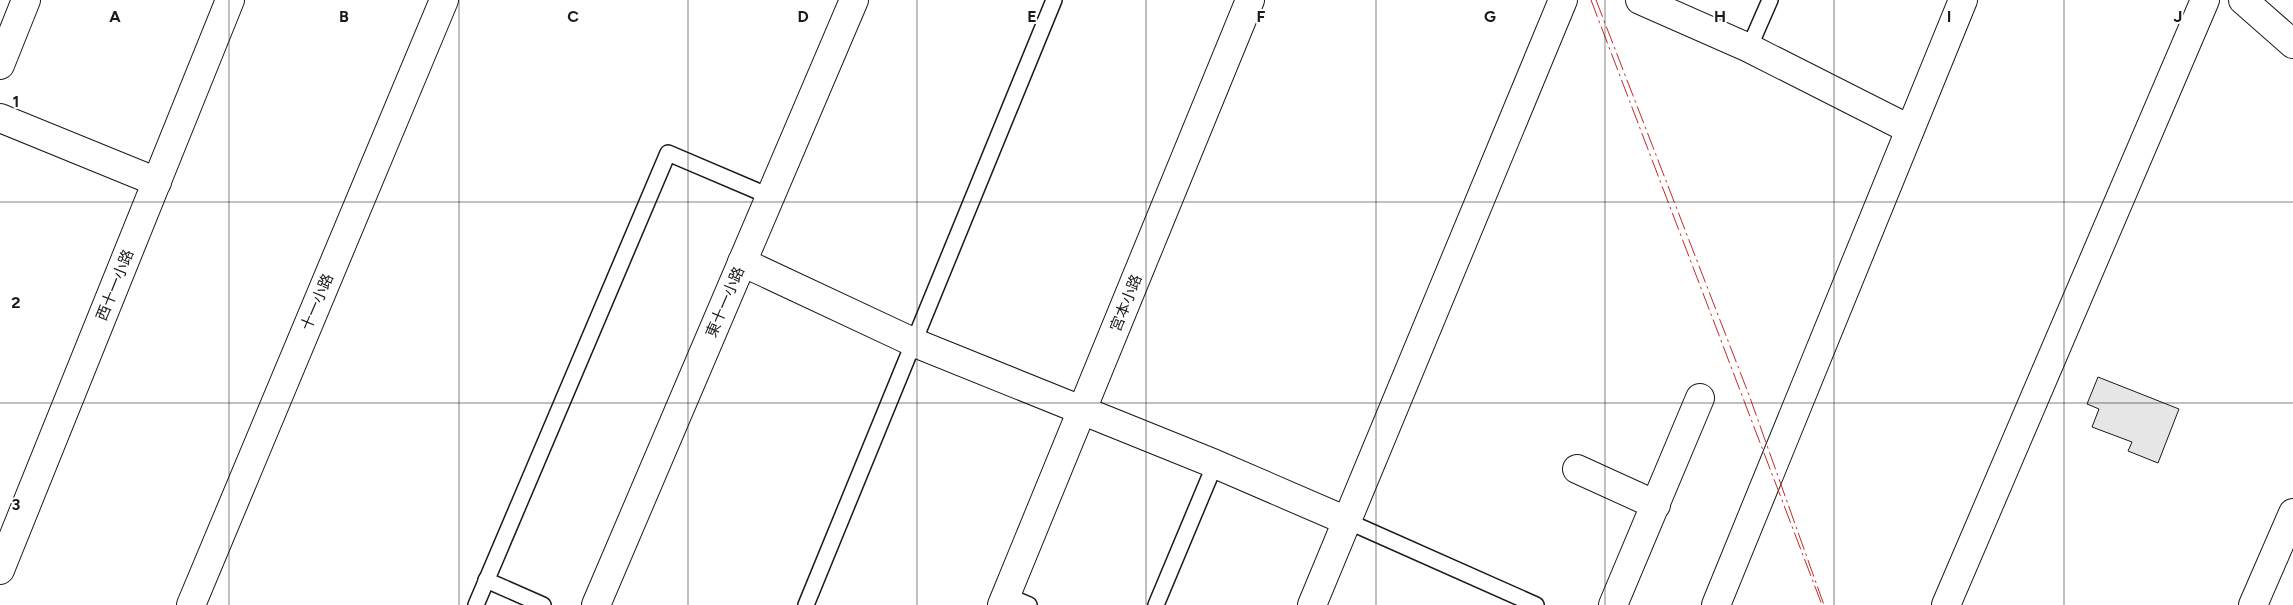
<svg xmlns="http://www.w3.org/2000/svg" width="2293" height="605" viewBox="0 0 2293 605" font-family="Figtree,'Noto Sans JP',sans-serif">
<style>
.building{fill:#e6e6e6;stroke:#1a1a1a}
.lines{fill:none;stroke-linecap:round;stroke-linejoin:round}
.service-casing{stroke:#1a1a1a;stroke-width:18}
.minor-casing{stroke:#1a1a1a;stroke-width:30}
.service{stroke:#fff;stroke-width:15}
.minor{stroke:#fff;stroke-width:28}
.power{stroke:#c62828;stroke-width:1;stroke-dasharray:18 4 2.5 4;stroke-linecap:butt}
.grid{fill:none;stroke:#1a1a1a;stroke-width:1;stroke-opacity:0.55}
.labels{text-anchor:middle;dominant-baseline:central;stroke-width:4;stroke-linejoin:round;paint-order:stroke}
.street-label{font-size:15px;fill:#1a1a1a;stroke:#fff}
.grid-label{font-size:16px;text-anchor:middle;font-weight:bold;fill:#1a1a1a;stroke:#fff;stroke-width:4;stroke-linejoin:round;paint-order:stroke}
</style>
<rect width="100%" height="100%" fill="#fff"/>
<polygon class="building" points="2098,377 2179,409 2158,463 2128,451 2132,442 2092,427 2099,409 2087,404"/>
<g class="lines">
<g class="service-casing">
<g id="service">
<polyline points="1749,48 1770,0"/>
<polyline points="1347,521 1536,605"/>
<polyline points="486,580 543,605"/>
<polyline points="1006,595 1029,605"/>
<polyline points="476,605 668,153 769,196"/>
<polyline points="806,605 1054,0"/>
<polyline points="1156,605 1215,464"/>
</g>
</g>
<g class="minor-casing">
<g id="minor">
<polyline points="1640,0 1749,48 1909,129"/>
<polyline points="2243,0 2293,44"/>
<polyline points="0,65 26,0"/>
<polyline points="0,118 157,182"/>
<polyline points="742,262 915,343 1215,464 1347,521"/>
<polyline points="1577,469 1656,505"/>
<polyline points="0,570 230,0"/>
<polyline points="191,605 444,0"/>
<polyline points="596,605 854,0"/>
<polyline points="1002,605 1250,0"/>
<polyline points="1312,605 1563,0"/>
<polyline points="1613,605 1700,398"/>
<polyline points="1716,605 1963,0"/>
<polyline points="1946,605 2205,0"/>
<polyline points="2253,605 2293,513"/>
</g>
</g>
<use href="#service" class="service"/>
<use href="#minor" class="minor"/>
<g class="power">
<polyline points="1591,0 1822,605"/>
<polyline points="1596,0 1749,395 1824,605"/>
</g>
</g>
<path class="grid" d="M229,0V605M459,0V605M688,0V605M917,0V605M1146,0V605M1376,0V605M1605,0V605M1834,0V605M2064,0V605M0,202H2293M0,403H2293"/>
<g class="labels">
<g class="street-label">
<text transform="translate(115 285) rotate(-68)">西十一小路</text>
<text transform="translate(317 302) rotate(-67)">十一小路</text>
<text transform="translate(725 302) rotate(-67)">東十一小路</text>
<text transform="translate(1126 303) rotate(-68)">宮本小路</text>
</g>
</g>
<g class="grid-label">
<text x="115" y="22">A</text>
<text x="344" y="22">B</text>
<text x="573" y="22">C</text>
<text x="803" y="22">D</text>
<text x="1032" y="22">E</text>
<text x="1261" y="22">F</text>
<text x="1490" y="22">G</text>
<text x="1720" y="22">H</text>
<text x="1949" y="22">I</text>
<text x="2178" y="22">J</text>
<text x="16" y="107">1</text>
<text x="16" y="308">2</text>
<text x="16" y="510">3</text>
</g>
</svg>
